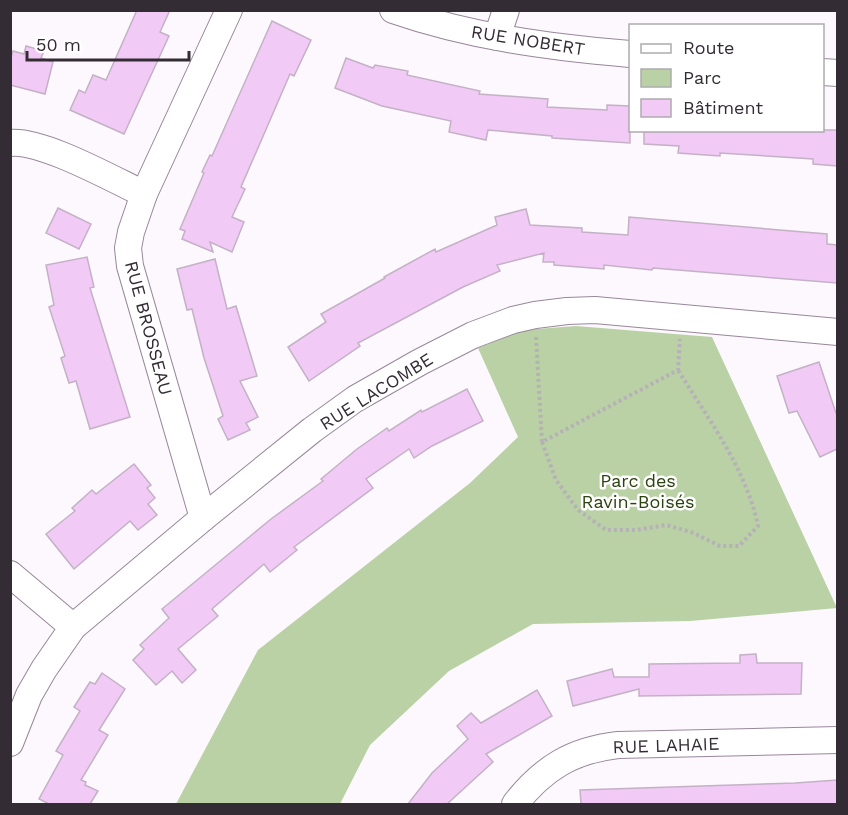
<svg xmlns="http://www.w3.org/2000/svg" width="848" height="815" viewBox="0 0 848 815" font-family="'Work Sans',sans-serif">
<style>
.green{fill:#b9d1a5}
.building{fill:#f1caf6;stroke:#c4b1c6;stroke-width:1.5}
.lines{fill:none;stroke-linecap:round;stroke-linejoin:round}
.street-casing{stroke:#98879b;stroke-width:28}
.path{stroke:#b6b1b7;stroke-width:4;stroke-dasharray:3 3;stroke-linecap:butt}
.street{stroke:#fff;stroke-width:26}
.labels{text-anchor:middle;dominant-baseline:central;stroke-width:5;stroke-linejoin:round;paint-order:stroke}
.street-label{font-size:18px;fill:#342c35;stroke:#fff}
.park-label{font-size:18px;fill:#2b430e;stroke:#fff}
</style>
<rect width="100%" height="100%" fill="#fcf8fd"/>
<polygon class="green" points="576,326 712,337 837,608 690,621 533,624 449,671 370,745 340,804 176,804 258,650 470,483 518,437 478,348 523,330"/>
<g class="building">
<polygon points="137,10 170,10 160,32 169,36 124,134 70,110 79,90 85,93 93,75 106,80"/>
<polygon points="272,21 311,40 294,76 290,74 241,187 245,189 232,217 244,222 232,252 210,242 213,252 182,239 185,231 180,229 204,173 202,172 210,155 212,156"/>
<polygon points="26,46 44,51 41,58 53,62 45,94 10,85 10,60 13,51 24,54"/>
<polygon points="346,58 373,68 375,65 408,71 407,75 480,91 479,94 548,99 547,107 607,110 607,105 630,106 630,143 552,138 552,136 488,130 486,140 449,132 451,121 382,106 335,88"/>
<polygon points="644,130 837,130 837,166 813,164 813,159 720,153 720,156 678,153 679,146 644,144"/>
<polygon points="58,208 91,224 79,249 46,233"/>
<polygon points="526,209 530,225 582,228 582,232 628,235 629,217 827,234 827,244 837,245 837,283 653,268 652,270 604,265 604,269 554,265 554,262 543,262 544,253 497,265 500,271 463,287 358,343 360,346 309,381 288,347 326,322 321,314 385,278 384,277 435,249 436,252 497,225 495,217"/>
<polygon points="87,257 94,287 90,288 130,417 90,429 76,381 69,383 61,358 65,356 49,307 54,305 46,265"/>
<polygon points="215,259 227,309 236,306 257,376 240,381 258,417 246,423 250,430 228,440 218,419 223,416 204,358 192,309 187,310 177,269"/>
<polygon points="819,362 837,416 837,449 820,457 797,411 789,413 777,376"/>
<polygon points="467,389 483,421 432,446 414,458 409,449 366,479 373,488 294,547 297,550 270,572 264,564 212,609 218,616 178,649 196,670 182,683 172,671 156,685 133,660 144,649 140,645 169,618 162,609 271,519 323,481 321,479 357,449 387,428 389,431 421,410 422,412"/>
<polygon points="134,464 151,485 147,488 155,498 148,504 157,515 138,530 130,521 74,569 46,534 75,511 72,508 92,490 96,494"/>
<polygon points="756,654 757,663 802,663 801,694 639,696 639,689 573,706 567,681 612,669 614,677 649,677 649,664 740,663 740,655"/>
<polygon points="102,673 125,689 99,730 108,735 81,780 86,782 85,785 98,791 90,804 49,804 39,799 63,755 56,751 80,711 74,707 90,682 95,684"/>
<polygon points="537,690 552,716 486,754 493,762 447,804 408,804 432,773 468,739 457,726 471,713 481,723"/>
<polygon points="837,780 837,804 581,804 580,790 795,783"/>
</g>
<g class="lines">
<g class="street-casing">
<g id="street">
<path d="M393,10C471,37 549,47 630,54"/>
<polyline points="497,37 506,10"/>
<polyline points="822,72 838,73"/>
<path d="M10,143C41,139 114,180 144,194"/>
<polyline points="203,518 130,266 128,248 131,232 144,194 229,10"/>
<polyline points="10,574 73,627"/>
<polyline points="10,743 29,695 44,669 73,627 203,518 312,430 355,399 420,362 473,335 513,320 535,315 567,311 595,310 838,332"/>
<path d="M515,804C543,768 573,750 618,745L838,740"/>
</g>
</g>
<g class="path">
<polyline points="536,337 542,442 678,370 680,339"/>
<path d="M542,442L556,480L578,510L606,530H636L666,525L691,532L720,546H739L758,526C746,468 708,419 678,370"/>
</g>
<use href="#street" class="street"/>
</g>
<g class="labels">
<g class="street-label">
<text transform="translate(528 40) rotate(9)">RUE NOBERT</text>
<text transform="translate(149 328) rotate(75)">RUE BROSSEAU</text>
<text transform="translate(376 391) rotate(-32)">RUE LACOMBE</text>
<text transform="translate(666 745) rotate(-2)">RUE LAHAIE</text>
</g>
<g class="park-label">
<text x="638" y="480">Parc des<tspan x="638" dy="21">Ravin-Boisés</tspan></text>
</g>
</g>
<rect width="848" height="815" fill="none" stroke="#342c35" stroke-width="24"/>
<rect x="629" y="24" width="195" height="108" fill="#ffffff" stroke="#aeabae" stroke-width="1.5"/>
<rect x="641" y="44" width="30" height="9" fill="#ffffff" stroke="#aeabae" stroke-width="1.5"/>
<text x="683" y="54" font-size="18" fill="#342c35">Route</text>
<rect x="641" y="69" width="30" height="18" fill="#b9d1a5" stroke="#aeabae" stroke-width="1.5"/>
<text x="683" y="84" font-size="18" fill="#342c35">Parc</text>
<rect x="641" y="99" width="30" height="18" fill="#f1caf6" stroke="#aeabae" stroke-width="1.5"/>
<text x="683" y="114" font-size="18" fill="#342c35">Bâtiment</text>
<path d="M27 51v9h162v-9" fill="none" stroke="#342c35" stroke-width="3"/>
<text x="36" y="51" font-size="18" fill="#342c35" stroke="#ffffff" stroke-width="4.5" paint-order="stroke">50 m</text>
</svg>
